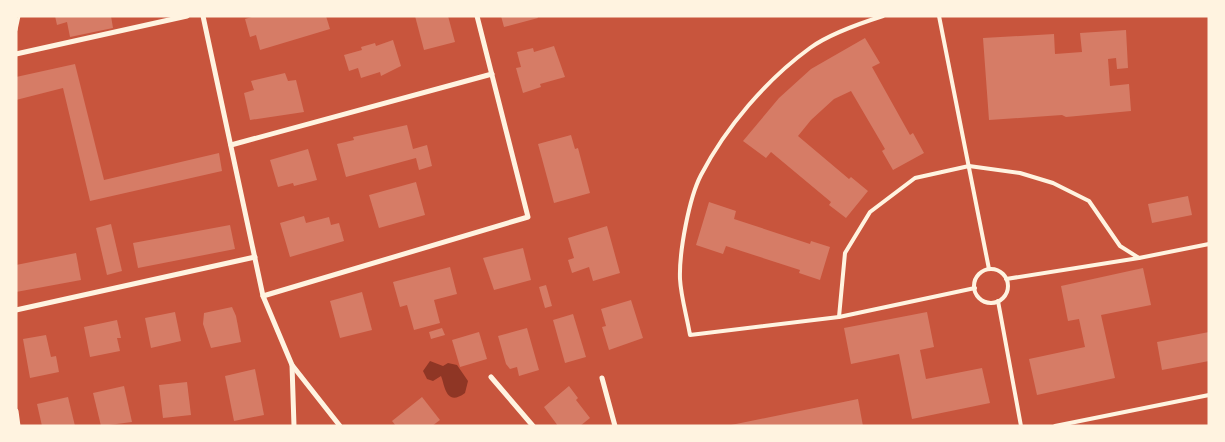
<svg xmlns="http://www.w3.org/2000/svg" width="1225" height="442" viewBox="0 0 1225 442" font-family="Arial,sans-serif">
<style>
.water{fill:#8f3625}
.building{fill:#d67c66}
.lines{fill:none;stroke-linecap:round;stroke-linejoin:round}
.path{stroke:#fff3e0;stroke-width:3}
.service{stroke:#fff3e0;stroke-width:4}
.minor{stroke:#fff3e0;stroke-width:5}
</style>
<rect width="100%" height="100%" fill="#c8553d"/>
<path class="water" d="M430,361L443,366L448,363L457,365L468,381L465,393C446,407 445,386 441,376L433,381L427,379L423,371Z"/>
<g class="building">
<polygon points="55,16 111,16 113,28 70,37 67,22 57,25"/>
<polygon points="255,16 326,16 330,29 260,50 256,35 250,37 245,19"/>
<polygon points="415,16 448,16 455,42 424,50"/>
<polygon points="501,16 537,16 538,18 504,27"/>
<polygon points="1126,30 1128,68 1117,69 1116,58 1108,59 1110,86 1129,84 1131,111 1066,117 1062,115 989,120 983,38 1054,34 1055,54 1082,52 1080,33"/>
<polygon points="865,38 880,63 872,67 910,135 913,133 924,153 893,170 882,151 885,149 851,91 834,99 811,120 798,136 849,179 851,177 868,191 846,218 829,205 831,202 771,152 766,158 743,141 779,98 811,69"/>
<polygon points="393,40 401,66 381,76 380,72 361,78 358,68 349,71 344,55 362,50 361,47 375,43 376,46"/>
<polygon points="554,46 565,77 540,84 541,87 523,93 516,68 521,67 517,52 533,48 534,52"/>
<polygon points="75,64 104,180 219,153 222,171 90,201 63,88 16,100 16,77"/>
<polygon points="285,73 288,81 296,80 304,112 250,120 244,93 254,90 251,81"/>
<polygon points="407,125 413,149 427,145 432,166 419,170 416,158 346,177 337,144 354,140 353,137"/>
<polygon points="571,135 575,149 578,148 590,193 554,203 538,144"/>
<polygon points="308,149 317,180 294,186 293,183 278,187 270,160"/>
<polygon points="416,182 425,215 379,228 369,195"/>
<polygon points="1188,196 1192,215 1152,223 1148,204"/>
<polygon points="709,202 736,211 734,219 810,244 811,241 830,247 820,280 799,273 800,270 726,246 723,254 696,245"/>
<polygon points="304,216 306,223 329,217 331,225 339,223 344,241 290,257 280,223"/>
<polygon points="111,224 122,271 107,275 96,228"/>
<polygon points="230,225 235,249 138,268 133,243"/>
<polygon points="607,226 620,273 593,281 589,267 572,273 568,260 574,258 568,238"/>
<polygon points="523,248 531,280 494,290 483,258"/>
<polygon points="76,253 81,280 16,292 16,265"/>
<polygon points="450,267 457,294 434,300 440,323 414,330 407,305 400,307 393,282"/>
<polygon points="1143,268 1151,305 1101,315 1115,378 1037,395 1029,359 1085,347 1079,319 1068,321 1061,286"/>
<polygon points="546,285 552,306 545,308 539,287"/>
<polygon points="362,292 372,330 340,338 330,301"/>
<polygon points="631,300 643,338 609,350 602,327 606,326 601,309"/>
<polygon points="232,307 236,316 241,342 211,348 203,324 204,313"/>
<polygon points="175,312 181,341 151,348 145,318"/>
<polygon points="927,312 934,347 920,350 926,379 982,368 990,403 912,419 899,354 851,364 844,328"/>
<polygon points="573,314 586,357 565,363 553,320"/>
<polygon points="117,320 121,338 117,338 120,351 90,357 84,327"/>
<polygon points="442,328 445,335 431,339 429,332"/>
<polygon points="527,328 539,370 519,376 517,367 510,369 506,364 498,336"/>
<polygon points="479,332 487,359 460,367 452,340"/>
<polygon points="1209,332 1209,361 1162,370 1157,342"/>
<polygon points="46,335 51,357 56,356 59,372 30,378 23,339"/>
<polygon points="255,369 264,415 234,421 225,376"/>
<polygon points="187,382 191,415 163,418 159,385"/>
<polygon points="124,386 132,422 101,426 93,393"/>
<polygon points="569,386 578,398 576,400 590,418 580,426 558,426 544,407"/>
<polygon points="68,397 75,426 42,426 37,404"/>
<polygon points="422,397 440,420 432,426 396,426 392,421"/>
<polygon points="858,399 863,426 731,426 731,425"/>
</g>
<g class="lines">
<polyline class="path" points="16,30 19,16"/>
<g class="service">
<path d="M883,16C861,23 829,34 810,48C766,80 726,127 701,175C689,198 679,252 680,279C681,297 687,317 690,335L839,317L975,288"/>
<polyline points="939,16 989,269"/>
<circle cx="991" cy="286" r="17"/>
<polyline points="1006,279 1139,258 1209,244"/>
<polyline points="998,301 1021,426"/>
<polyline points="839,317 845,253 870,212 915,178 969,166 1020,173 1053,183 1089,201 1120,246 1139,258"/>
<polyline points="1055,426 1209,395"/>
</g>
<g class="minor">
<polyline points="203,16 263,296 292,365 294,426"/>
<polyline points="16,54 187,16"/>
<polyline points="231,145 492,74"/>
<polyline points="263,296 528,217 477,16"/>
<polyline points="16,310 255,257"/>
<polyline points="292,365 340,426"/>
<polyline points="491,377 533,426"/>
<polyline points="602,378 615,426"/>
<polyline points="16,411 18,426"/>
</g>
</g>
<rect width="1225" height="442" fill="none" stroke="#fff3e0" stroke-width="35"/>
</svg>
